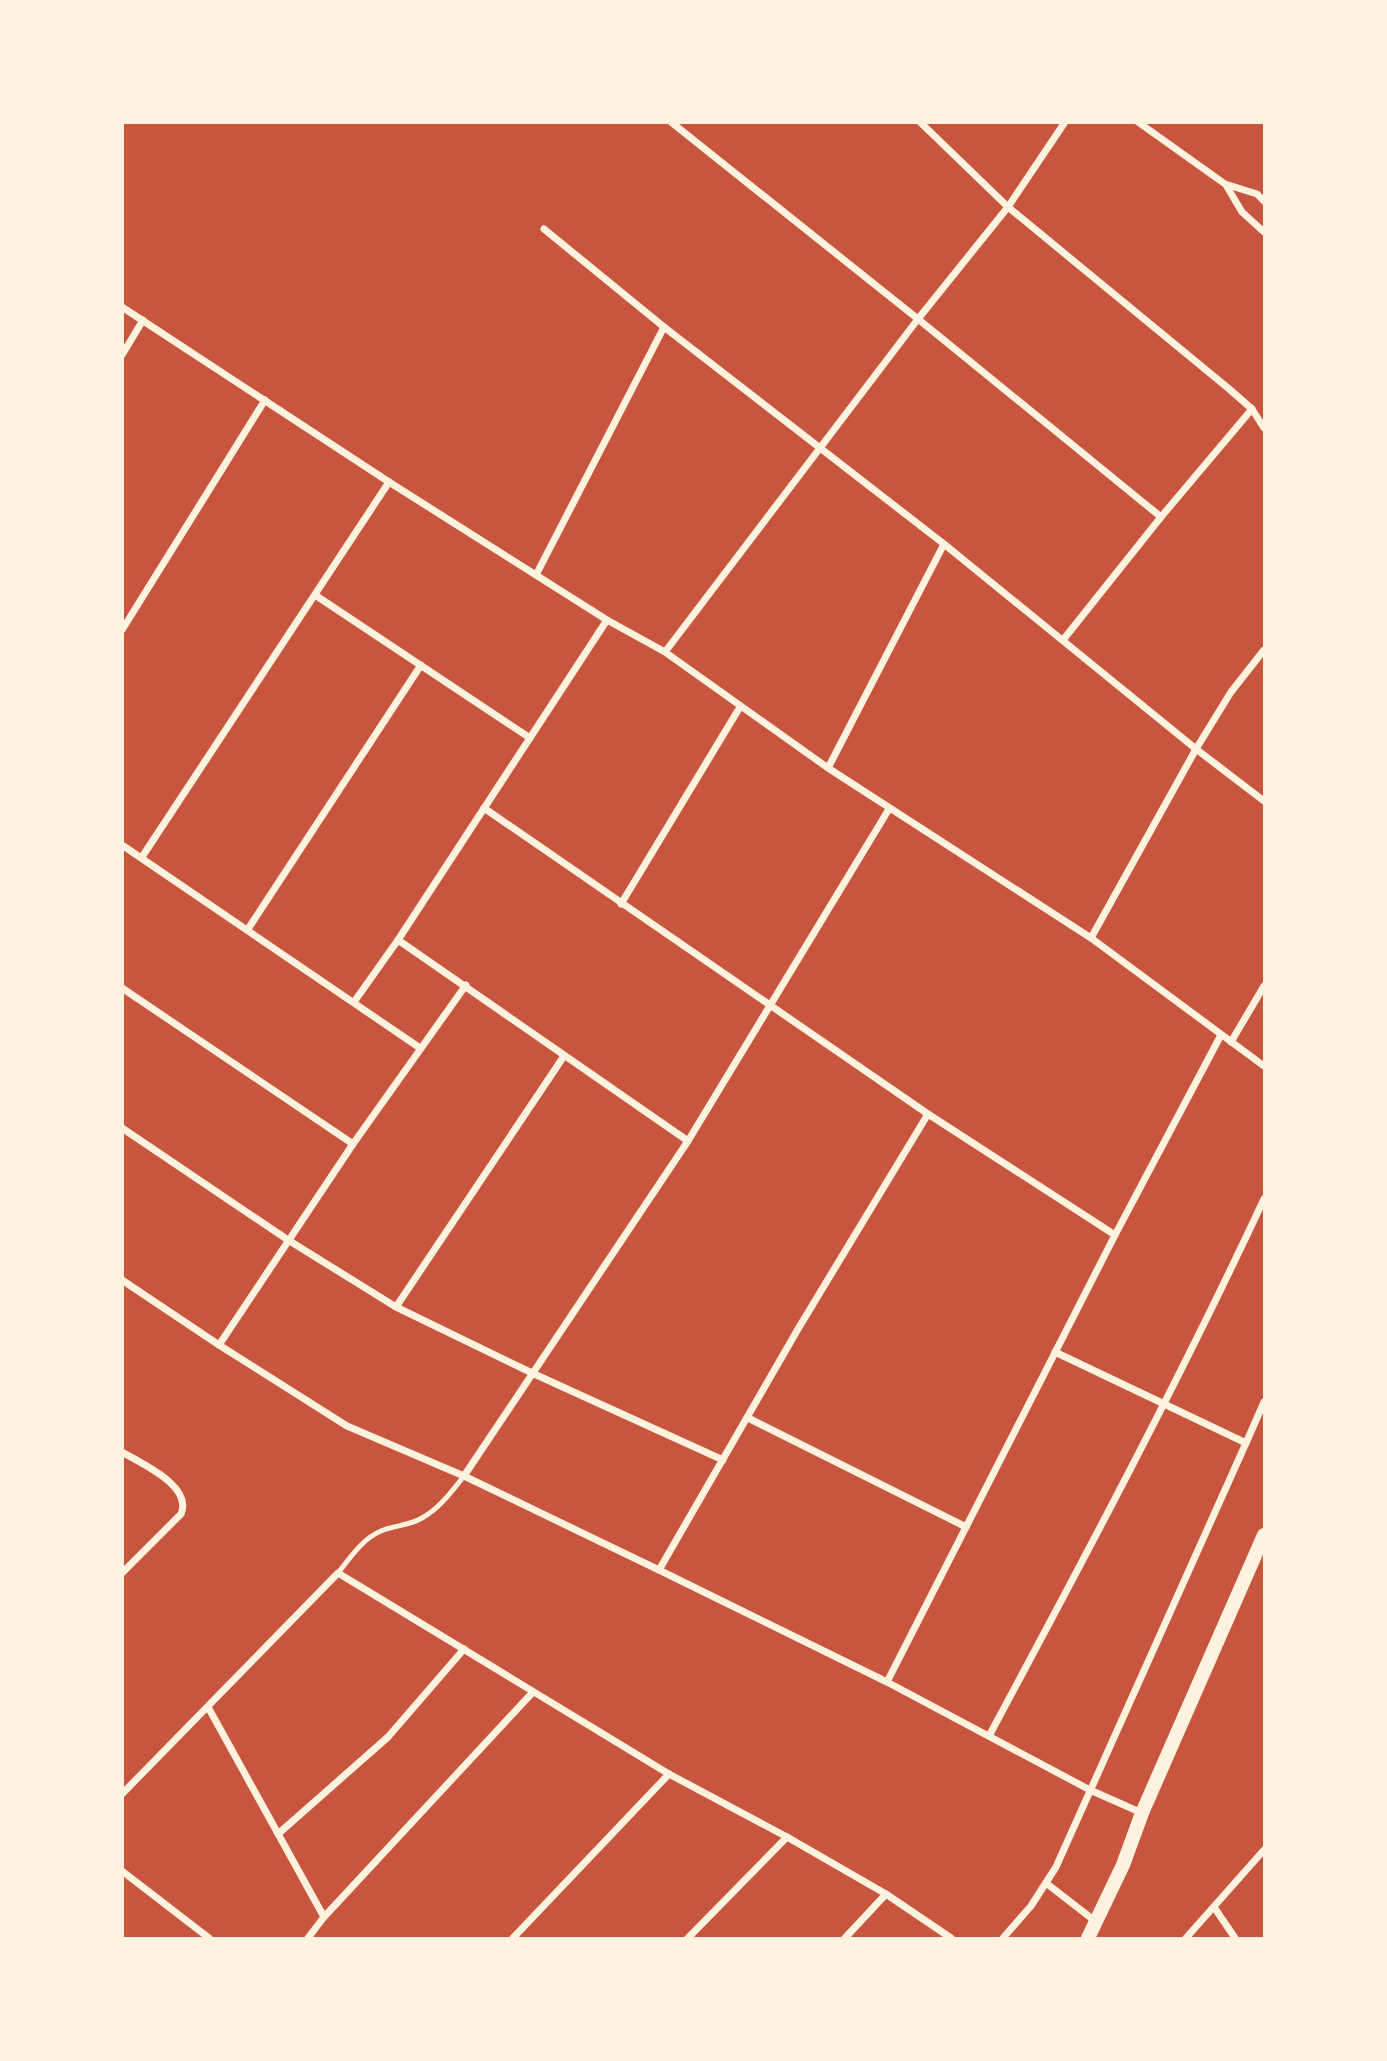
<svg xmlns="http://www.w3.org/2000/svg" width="1387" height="2061" viewBox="0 0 1387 2061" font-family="'Titillium Web',sans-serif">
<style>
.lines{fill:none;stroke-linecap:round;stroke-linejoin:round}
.service{stroke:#fff3e0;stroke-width:5}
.minor{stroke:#fff3e0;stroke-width:7}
.secondary{stroke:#fff3e0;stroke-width:14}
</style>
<rect width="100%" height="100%" fill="#c8553d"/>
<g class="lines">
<path class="service" d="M338,1573C350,1558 362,1539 381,1531C395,1525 409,1526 422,1518C440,1508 452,1491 464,1476"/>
<g class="minor">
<polyline points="671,122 918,319 1161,517"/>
<polyline points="920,122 1008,207 1228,388 1252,409 1264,428"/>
<polyline points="1138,122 1225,184 1257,194 1264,201"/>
<polyline points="1226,185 1242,212 1264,232"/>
<polyline points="544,229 664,327"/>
<polyline points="122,307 389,482 607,620 665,652 828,768 1091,938 1264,1066"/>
<polyline points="122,355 143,320"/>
<polyline points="536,575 664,327 944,544 1196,749 1264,801"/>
<polyline points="315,595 530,738"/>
<polyline points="122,630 265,400"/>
<polyline points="1063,640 1161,517 1252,409"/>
<polyline points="665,652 918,319 1008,207 1065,122"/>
<polyline points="828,768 944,544"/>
<polyline points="484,808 928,1114 1115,1235"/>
<polyline points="122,845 420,1048"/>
<polyline points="142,857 389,482"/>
<polyline points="621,904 740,707"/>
<polyline points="248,929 421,665"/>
<polyline points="1091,938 1196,749 1231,692 1264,650"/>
<polyline points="398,940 688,1141"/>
<polyline points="122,988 353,1144"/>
<polyline points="354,1002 398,940 607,620"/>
<polyline points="1231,1042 1264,986"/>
<polyline points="564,1056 396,1307 532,1373 723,1460"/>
<polyline points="122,1128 288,1240 396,1307"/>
<polyline points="122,1280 219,1345 347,1426 464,1476 659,1570 887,1682 1090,1790 1142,1813"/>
<polyline points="219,1345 353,1144 466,985"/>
<polyline points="748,1418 966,1527"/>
<polyline points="1246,1443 1264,1402"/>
<path d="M122,1452C142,1464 193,1486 181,1514L122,1573"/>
<polyline points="464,1476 688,1141 889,809"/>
<polyline points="659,1570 798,1329 928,1114"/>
<polyline points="887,1682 1115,1235 1221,1035"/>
<polyline points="208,1707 324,1917"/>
<path d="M989,1736C1084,1559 1179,1381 1264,1199"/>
<polyline points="122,1794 338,1573 669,1774 787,1837 886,1894 951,1938"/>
<polyline points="278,1834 388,1737 464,1649"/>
<polyline points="122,1871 209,1938"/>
<polyline points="1046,1883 1095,1921"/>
<polyline points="1214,1907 1235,1938"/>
<polyline points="308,1938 324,1917 533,1692"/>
<polyline points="513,1938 669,1774"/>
<polyline points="688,1938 787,1837"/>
<polyline points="845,1938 886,1894"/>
<polyline points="1003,1938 1031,1906 1056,1867 1246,1443 1055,1352"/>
<polyline points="1186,1938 1264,1850"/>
</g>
<polyline class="secondary" points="1088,1938 1123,1865 1142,1813 1264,1535"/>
</g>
<rect width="1387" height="2061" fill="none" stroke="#fff3e0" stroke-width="248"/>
</svg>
